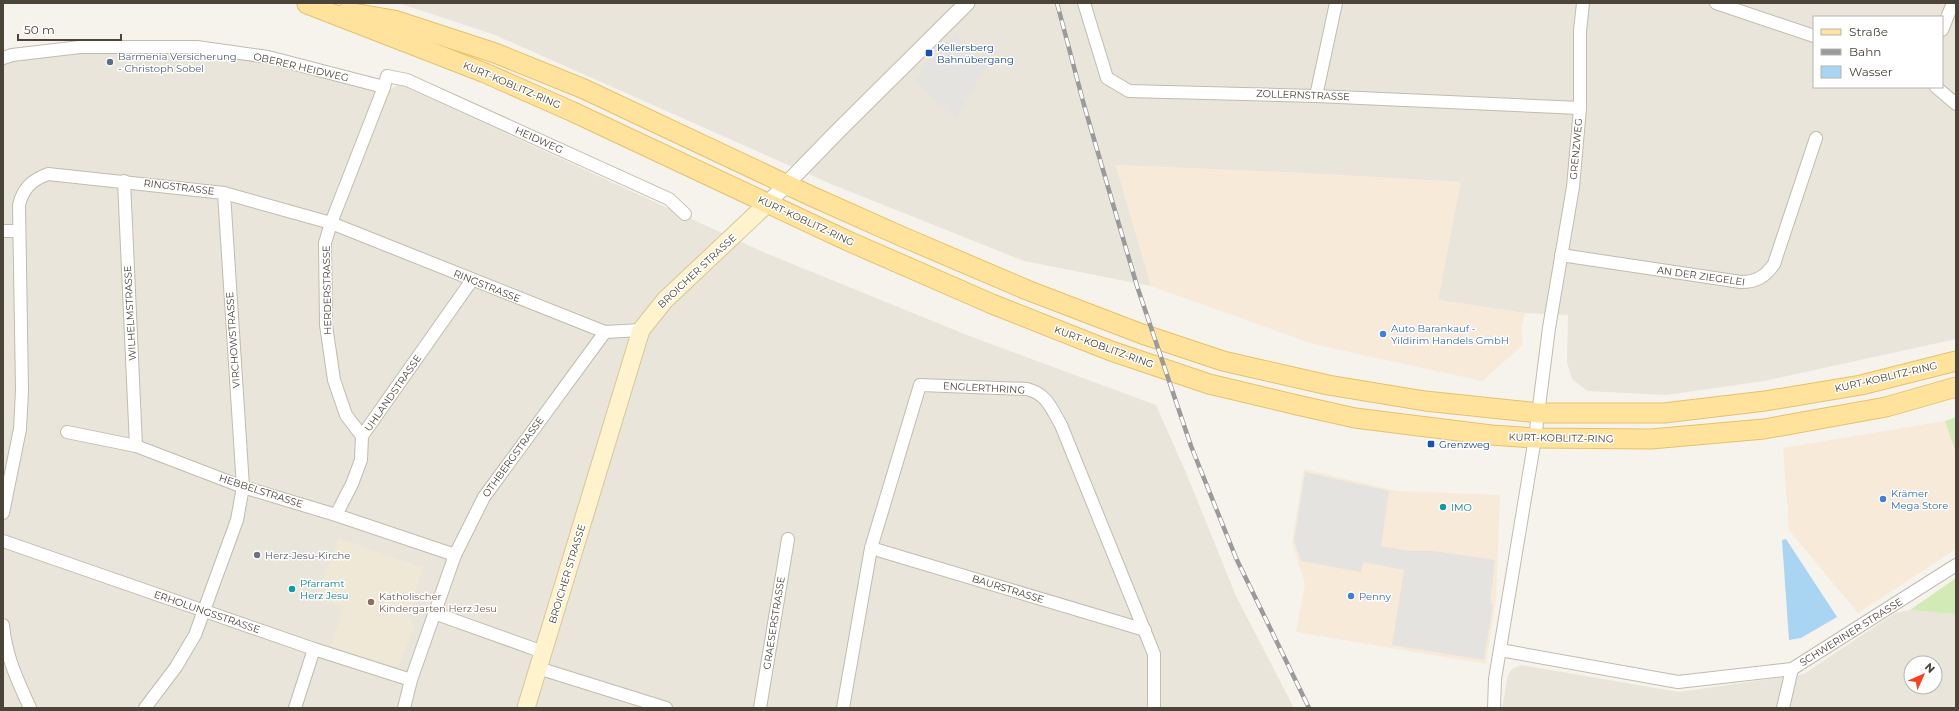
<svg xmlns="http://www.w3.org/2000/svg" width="1959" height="711" viewBox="0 0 1959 711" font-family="Montserrat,sans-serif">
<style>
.residential{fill:#eae5da;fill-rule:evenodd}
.commercial{fill:#f7ead8}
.education{fill:#efe8d6}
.green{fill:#d2eab5}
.parking{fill:#e5e3e0}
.water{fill:#a9d4f2}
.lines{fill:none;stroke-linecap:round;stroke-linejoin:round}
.minor-casing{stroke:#c2bbae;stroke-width:14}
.tertiary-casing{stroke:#c2bbae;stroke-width:17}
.secondary-casing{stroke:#d6c79b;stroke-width:19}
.primary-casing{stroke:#e6c16a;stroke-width:21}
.minor{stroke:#fff;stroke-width:12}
.tertiary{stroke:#fff;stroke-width:15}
.secondary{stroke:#fff3cd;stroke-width:17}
.primary{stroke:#ffe39c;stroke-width:19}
.rail-casing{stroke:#9a9a9a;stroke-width:4.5}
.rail{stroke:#fff;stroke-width:3;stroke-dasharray:9;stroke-linecap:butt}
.transit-dot{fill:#1a4fb4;stroke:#fff;stroke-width:1.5}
.service-dot{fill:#5c6f8a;stroke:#fff;stroke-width:1.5}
.shop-dot{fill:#3f7fe0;stroke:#fff;stroke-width:1.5}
.culture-dot{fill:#0f9aa8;stroke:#fff;stroke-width:1.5}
.worship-dot{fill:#6b7280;stroke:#fff;stroke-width:1.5}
.education-dot{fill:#8d6e63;stroke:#fff;stroke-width:1.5}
.labels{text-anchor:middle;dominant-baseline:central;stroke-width:3;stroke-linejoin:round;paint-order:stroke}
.transit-label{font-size:10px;fill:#164399;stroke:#fff;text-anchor:start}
.service-label{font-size:10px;fill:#4e5e75;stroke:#fff;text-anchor:start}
.street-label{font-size:10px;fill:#4b4439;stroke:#fff}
.shop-label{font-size:10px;fill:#366cbe;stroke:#fff;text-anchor:start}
.culture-label{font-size:10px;fill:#0d838f;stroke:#fff;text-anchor:start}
.worship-label{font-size:10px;fill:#5b616d;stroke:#fff;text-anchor:start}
.education-label{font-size:10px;fill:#785e54;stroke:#fff;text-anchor:start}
</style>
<rect width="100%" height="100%" fill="#f6f3ec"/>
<g class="residential">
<path d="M398,3H1956V339L1764,381L1666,395L1587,391L1572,379L1567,363L1568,315L1525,313L1438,300L1460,182L1302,173L1116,165L1151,286L1024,261L831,184L495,35ZM1814,17H1942V87H1814Z"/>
<polygon points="80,50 196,50 267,62 385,93 399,84 763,252 967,335 1156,405 1187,475 1236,596 1294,708 3,708 3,61"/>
<path d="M1910,610L1956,614V708H1502L1508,675L1512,669L1521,665L1679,692L1804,674L1895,613ZM1911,663H1935V687H1911Z"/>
</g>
<g class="commercial">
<polygon points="1116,165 1302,173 1461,182 1438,300 1525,313 1521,329 1523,345 1482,381 1313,344 1151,286"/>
<polygon points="1945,421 1956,453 1956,549 1858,613 1789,530 1783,448"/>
<polygon points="1304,469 1397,491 1500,495 1496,600 1486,664 1296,632 1305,584 1292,543"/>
</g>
<polygon class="education" points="338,538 423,568 408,615 414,626 400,664 396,667 331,646 344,607 317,598"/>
<g class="green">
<polygon points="1956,417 1956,453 1945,421"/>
<polygon points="1956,578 1956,614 1910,610"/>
</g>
<g class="parking">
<polygon points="956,33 987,64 957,117 947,111 949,100 942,107 915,80 923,73 920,70"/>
<polygon points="1305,472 1389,491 1381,546 1409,551 1434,551 1495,560 1490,603 1493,604 1484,660 1392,645 1404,570 1363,562 1361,572 1301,561 1294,541"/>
</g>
<polygon class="water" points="1786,539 1837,617 1801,638 1789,640 1782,540"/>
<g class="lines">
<g class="minor-casing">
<g id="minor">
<polyline points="1084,3 1107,78 1129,91 1316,96 1580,108"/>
<polyline points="1716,3 1814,36"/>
<polyline points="1942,30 1953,3"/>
<polyline points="3,58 12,55 80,47 197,47 268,57 384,87"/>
<polyline points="1936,87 1956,104"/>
<polyline points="1316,96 1336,3"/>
<polyline points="124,181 136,446"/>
<polyline points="3,231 19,231"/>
<path d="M1561,255L1741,282C1756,282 1765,277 1774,264L1816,138"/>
<polyline points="67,432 136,446 243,487 336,515 455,555"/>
<polyline points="362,436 346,415 334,380 326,325 325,243 331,223 384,87 387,76 407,80 669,199 685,214"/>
<path d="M3,513L20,429L22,390L19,205C23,188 32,180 48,174L224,193L331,223L605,332L641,330"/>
<polyline points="336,515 352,484 361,460 362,436 472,280"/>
<polyline points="3,541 314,649 411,680"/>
<polyline points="871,548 1145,630"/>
<polyline points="434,613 543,652"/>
<path d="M3,625C6,657 17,679 30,708"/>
<polyline points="1500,650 1678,682 1792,669 1956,565"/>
<polyline points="538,668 666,708"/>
<polyline points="145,708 176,667 195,635 237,520 243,487 224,193"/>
<polyline points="295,708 314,649"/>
<polyline points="404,708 411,680 455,555 484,497 605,332"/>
<polyline points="760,708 788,539"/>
<path d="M843,708L871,548L920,385L1027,389C1047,394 1051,408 1061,425L1154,654V708"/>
<polyline points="1494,708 1495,679 1535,438 1549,328 1573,187 1580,108 1580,31 1583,3"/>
<polyline points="1783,708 1792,669"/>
</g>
</g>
<g class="tertiary-casing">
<polyline id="tertiary" points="768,203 838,131 967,3"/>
</g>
<g class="secondary-casing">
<polyline id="secondary" points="526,708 641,330 665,300 768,203"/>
</g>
<g class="primary-casing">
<g id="primary">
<polyline points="307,4 485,73 571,111 848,241 992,304 1111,351 1209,384 1297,405 1355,418 1491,435 1535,438 1651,439 1764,429 1886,407 1956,387"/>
<polyline points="347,12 394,20 495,53 584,89 811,196 903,237 1027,290 1142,334 1223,361 1328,385 1425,401 1539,413 1664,413 1765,401 1861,385 1956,361"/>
</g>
</g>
<use href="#minor" class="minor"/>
<use href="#tertiary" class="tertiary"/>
<use href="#secondary" class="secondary"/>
<use href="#primary" class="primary"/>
<g class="rail-casing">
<polyline id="rail" points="1057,3 1084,105 1137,286 1191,446 1236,558 1309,708"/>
</g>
<use href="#rail" class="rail"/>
</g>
<g class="transit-dot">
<rect x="925" y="49" width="8" height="8" rx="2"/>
<rect x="1427" y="440" width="8" height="8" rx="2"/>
</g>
<circle class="service-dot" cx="110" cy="62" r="4"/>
<g class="shop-dot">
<circle cx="1383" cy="334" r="4"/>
<circle cx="1883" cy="499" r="4"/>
<circle cx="1351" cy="596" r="4"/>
</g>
<g class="culture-dot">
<circle cx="1443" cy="507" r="4"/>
<circle cx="292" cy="589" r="4"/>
</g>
<circle class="worship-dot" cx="257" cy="555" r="4"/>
<circle class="education-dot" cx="371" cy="602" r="4"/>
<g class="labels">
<g class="transit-label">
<text x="937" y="47">Kellersberg<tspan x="937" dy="12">Bahnübergang</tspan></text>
<text x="1439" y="444">Grenzweg</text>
</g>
<g class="service-label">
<text x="118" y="56">Barmenia Versicherung<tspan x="118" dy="12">- Christoph Sobel</tspan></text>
</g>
<g class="street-label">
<text transform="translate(301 67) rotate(13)">OBERER HEIDWEG</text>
<text transform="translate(512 85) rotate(23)">KURT-KOBLITZ-RING</text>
<text transform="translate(1303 95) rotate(2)">ZOLLERNSTRASSE</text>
<text transform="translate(539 140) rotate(24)">HEIDWEG</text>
<text transform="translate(1576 149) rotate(-85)">GRENZWEG</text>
<text transform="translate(179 187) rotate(7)">RINGSTRASSE</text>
<text transform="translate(806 221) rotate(25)">KURT-KOBLITZ-RING</text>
<text transform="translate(697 271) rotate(-43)">BROICHER STRASSE</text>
<text transform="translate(1701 276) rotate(8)">AN DER ZIEGELEI</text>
<text transform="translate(487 286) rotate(22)">RINGSTRASSE</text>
<text transform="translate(327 290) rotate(-91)">HERDERSTRASSE</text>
<text transform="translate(130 313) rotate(-93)">WILHELMSTRASSE</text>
<text transform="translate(233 340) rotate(-94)">VIRCHOWSTRASSE</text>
<text transform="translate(1104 347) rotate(20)">KURT-KOBLITZ-RING</text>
<text transform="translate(1886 377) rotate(-13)">KURT-KOBLITZ-RING</text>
<text transform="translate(984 388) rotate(3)">ENGLERTHRING</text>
<text transform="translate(393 393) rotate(-55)">UHLANDSTRASSE</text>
<text transform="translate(1561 438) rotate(1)">KURT-KOBLITZ-RING</text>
<text transform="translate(513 457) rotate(-54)">OTHBERGSTRASSE</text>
<text transform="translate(261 491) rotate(18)">HEBBELSTRASSE</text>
<text transform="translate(567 574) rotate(-73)">BROICHER STRASSE</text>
<text transform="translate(1008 589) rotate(17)">BAURSTRASSE</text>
<text transform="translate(207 612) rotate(19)">ERHOLUNGSSTRASSE</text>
<text transform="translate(774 623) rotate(-81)">GRAESERSTRASSE</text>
<text transform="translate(1851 632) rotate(-32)">SCHWERINER STRASSE</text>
</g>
<g class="shop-label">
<text x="1391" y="328">Auto Barankauf -<tspan x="1391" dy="12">Yildirim Handels GmbH</tspan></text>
<text x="1891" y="493">Krämer<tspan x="1891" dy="12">Mega Store</tspan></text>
<text x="1359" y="596">Penny</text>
</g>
<g class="culture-label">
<text x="1451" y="507">IMO</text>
<text x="300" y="583">Pfarramt<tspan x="300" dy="12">Herz Jesu</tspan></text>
</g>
<g class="worship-label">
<text x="265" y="555">Herz-Jesu-Kirche</text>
</g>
<g class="education-label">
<text x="379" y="596">Katholischer<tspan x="379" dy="12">Kindergarten Herz Jesu</tspan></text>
</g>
</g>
<rect width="1959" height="711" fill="none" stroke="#4b4439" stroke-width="8"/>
<rect x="1813" y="16" width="130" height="72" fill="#ffffff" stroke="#b7b4b0"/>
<rect x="1821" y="29" width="20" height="6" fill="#ffe39c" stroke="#b7b4b0"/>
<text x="1849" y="36" font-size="12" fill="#4b4439">Straße</text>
<rect x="1821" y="49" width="20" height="6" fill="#9a9a9a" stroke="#b7b4b0"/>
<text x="1849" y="56" font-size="12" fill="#4b4439">Bahn</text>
<rect x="1821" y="66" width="20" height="12" fill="#a9d4f2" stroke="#b7b4b0"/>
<text x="1849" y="76" font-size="12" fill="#4b4439">Wasser</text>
<g transform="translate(1923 675) rotate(45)"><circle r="19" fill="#ffffff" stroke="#b7b4b0"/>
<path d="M0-3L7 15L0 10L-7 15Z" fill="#fc3f1d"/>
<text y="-6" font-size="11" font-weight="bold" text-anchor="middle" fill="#4b4439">N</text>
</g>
<path d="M18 34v6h103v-6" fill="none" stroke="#4b4439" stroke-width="2"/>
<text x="24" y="34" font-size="12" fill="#4b4439" stroke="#ffffff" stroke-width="3" paint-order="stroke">50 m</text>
</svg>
